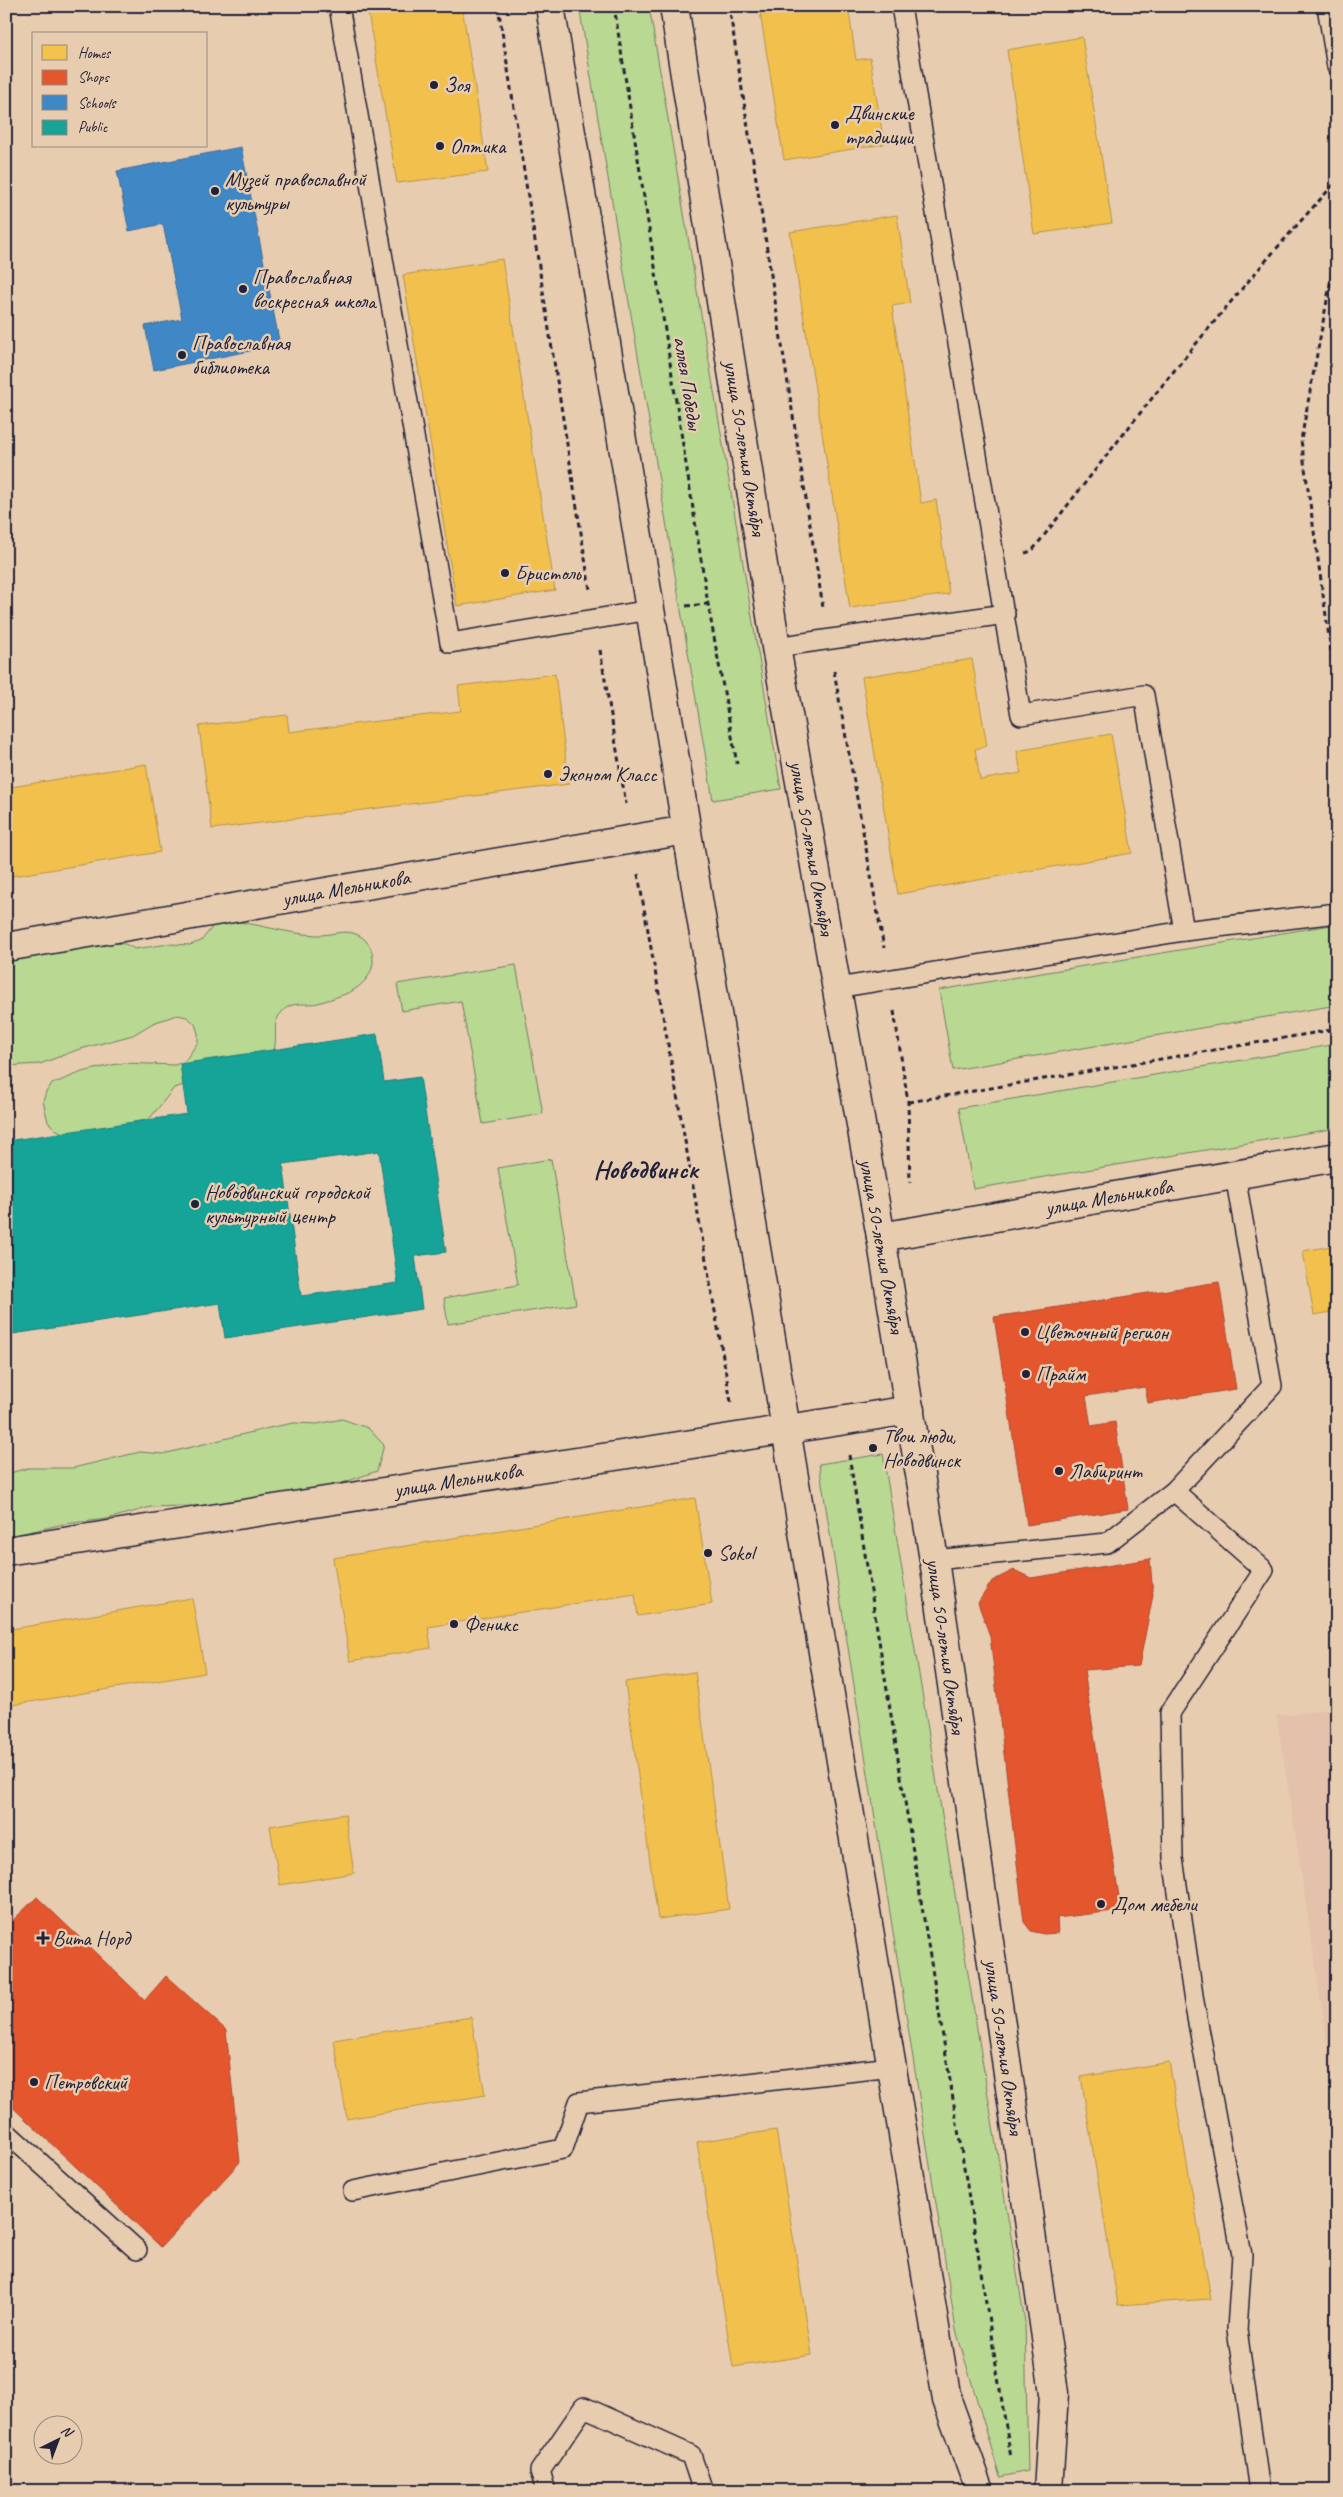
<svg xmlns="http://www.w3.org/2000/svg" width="1343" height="2497" viewBox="0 0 1343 2497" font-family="Caveat,sans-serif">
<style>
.built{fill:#e4c1aa}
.green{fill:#b9d891;stroke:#6e7d66}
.homes{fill:#f2c14e;stroke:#b49148}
.shops{fill:#e4572e;stroke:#aa4732}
.schools{fill:#3f88c5;stroke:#36699c}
.public{fill:#17a398;stroke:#1a7c7c;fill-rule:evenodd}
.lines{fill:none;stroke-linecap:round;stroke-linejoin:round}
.service-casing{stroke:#22223b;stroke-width:22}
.tertiary-casing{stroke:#22223b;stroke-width:31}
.secondary-casing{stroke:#22223b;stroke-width:31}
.path{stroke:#22223b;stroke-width:3;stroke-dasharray:5 4;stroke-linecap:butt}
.service{stroke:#e7ccaf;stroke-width:19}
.tertiary{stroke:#e7ccaf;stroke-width:28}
.secondary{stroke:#e7ccaf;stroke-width:28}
.poi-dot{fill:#22223b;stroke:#e7ccaf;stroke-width:2}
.labels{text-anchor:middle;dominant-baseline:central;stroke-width:5;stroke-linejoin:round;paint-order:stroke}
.poi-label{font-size:21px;fill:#22223b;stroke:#e7ccaf;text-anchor:start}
.street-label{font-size:21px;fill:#22223b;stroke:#e7ccaf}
.district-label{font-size:26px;font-weight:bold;fill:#22223b;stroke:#e7ccaf}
</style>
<rect width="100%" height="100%" fill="#e7ccaf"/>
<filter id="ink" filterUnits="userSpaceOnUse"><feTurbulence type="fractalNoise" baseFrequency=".02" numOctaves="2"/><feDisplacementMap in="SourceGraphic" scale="10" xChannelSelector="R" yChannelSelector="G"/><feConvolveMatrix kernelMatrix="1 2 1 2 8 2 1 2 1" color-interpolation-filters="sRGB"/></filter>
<g filter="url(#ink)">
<polygon class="built" points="1337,1708 1337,2104 1277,1716"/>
<g class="green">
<polygon points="579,6 649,6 781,789 713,800"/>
<path d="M223,920C254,922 285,934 317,935C330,936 345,928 358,935C369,940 374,952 373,963C372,975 361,987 350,992C341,996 328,1000 318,1003C305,1006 292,1000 282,1012C269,1025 281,1039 271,1058L174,1088L151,1117L122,1138L65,1134L55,1129L48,1122L43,1101L46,1092L52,1084L82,1072L112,1065L124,1063L175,1065L185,1061L198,1042V1033L195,1024L187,1017L177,1015L153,1023L133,1035L77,1050L40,1064L6,1066V962L28,958L48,948L101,942L125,944L135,949L169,944L190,945L201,941L213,926Z"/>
<polygon points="1337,924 1337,1005 953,1070 939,990"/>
<polygon points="516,965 543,1114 483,1124 461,1001 402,1011 397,984"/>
<polygon points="1337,1044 1337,1128 973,1189 959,1108"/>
<polygon points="551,1159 576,1304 448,1324 444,1298 518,1285 498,1168"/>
<polygon points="342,1419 368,1428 384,1445 377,1471 334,1486 241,1504 151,1507 107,1519 64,1524 6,1537 6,1474 28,1468 73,1468 140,1452 163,1454 269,1428 293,1423 317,1424"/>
<polygon points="883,1454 1025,2322 1028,2471 1000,2477 956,2330 819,1464"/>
</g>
<g class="homes">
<polygon points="367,6 462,6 488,172 397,183"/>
<polygon points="759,6 848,6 856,60 870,58 884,144 784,160"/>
<polygon points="1082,37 1112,223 1034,234 1007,50"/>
<polygon points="897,215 910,303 892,306 921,503 936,500 949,594 850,608 790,232"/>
<polygon points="502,259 555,590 457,606 403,275"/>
<polygon points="972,659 987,746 975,749 980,780 1021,773 1017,751 1111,734 1132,853 898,894 862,677"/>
<polygon points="555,674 569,784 212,829 199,726 287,715 289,732 461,711 458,686"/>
<polygon points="146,764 160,852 6,877 6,788"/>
<polygon points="1337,1245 1337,1311 1314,1315 1303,1251"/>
<polygon points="695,1498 712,1604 638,1616 635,1594 428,1627 431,1648 350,1661 333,1558"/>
<polygon points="192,1598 205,1673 6,1706 6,1630"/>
<polygon points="695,1672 729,1909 658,1919 625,1682"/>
<polygon points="345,1814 354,1873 280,1885 270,1826"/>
<polygon points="471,2017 485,2095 347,2119 334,2040"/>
<polygon points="1169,2062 1211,2299 1118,2305 1081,2077"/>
<polygon points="776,2130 812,2355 733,2367 697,2142"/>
</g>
<g class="shops">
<polygon points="1219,1282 1236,1389 1148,1403 1145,1387 1086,1396 1091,1426 1115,1422 1128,1509 1027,1525 994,1317"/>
<polygon points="1150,1559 1153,1595 1139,1666 1084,1670 1121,1910 1057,1918 1058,1933 1044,1934 1031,1931 1024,1922 990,1636 978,1603 992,1581 1014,1570 1031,1578"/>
<polygon points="37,1897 145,2000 166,1976 226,2030 240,2162 161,2247 6,2101 6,1927"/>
</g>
<polygon class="schools" points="241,147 280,345 154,370 145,326 182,319 163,224 129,231 117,171"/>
<path class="public" d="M377,1034L384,1082L420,1077L446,1252L415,1256L422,1309L225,1338L220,1303L6,1335V1141L187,1114L180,1064ZM379,1151L398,1283L301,1296L283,1164Z"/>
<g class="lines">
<g class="service-casing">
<g id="service">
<polyline points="339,6 450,643 650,610"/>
<polyline points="1327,6 1337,67"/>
<polyline points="776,647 1005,614"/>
<polyline points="1184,931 1337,913"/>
<polyline points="837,988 1184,931 1144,695 1021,715 901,6"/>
<polyline points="1174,1491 1264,1570 1170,1713 1173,1858 1194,2002 1242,2255 1237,2330 1260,2491"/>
<polyline points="934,1560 1107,1543 1174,1491 1272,1386 1235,1175"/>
<polyline points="6,2132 137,2250"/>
<polyline points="353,2191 563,2149 579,2102 892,2067"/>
<polyline points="546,2491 540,2471 584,2407 691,2455 703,2491"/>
</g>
</g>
<g class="tertiary-casing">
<g id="tertiary">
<polyline points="6,947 686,830"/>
<polyline points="881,1237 1337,1157"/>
<polyline points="6,1551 910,1410"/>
</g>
</g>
<g class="secondary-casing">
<g id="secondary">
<polyline points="550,6 947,2400 980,2491"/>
<polyline points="674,6 776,647 881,1237 934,1560 1054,2393 1048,2491"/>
</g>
</g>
<g class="path">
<polyline points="498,6 590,590"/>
<polyline points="614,6 708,604 737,764"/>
<polyline points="729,6 823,608"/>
<polyline points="1337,247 1301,440 1337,693"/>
<path d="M1025,553L1032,551C1130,425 1228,299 1337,181"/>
<polyline points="686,606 708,604"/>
<polyline points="600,650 626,804"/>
<polyline points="834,671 884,948"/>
<polyline points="638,874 731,1402"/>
<polyline points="894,1011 908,1102 910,1183"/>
<polyline points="909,1102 1337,1029"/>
<polyline points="849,1455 1011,2458"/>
</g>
<use href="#service" class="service"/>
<use href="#tertiary" class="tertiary"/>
<use href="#secondary" class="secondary"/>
</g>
</g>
<g class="poi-dot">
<circle cx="434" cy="85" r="5"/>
<circle cx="835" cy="125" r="5"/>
<circle cx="440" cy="146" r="5"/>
<circle cx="215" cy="191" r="5"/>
<circle cx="243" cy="289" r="5"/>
<circle cx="182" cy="355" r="5"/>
<circle cx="505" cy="573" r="5"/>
<circle cx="548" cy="774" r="5"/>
<circle cx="195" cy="1204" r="5"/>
<circle cx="1025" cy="1332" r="5"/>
<circle cx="1026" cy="1374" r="5"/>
<circle cx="873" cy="1448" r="5"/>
<circle cx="1059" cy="1471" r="5"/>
<circle cx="708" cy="1553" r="5"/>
<circle cx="454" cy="1624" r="5"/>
<circle cx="1101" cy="1904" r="5"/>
<path d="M40.5 1930.5h5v5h5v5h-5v5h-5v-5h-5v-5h5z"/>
<circle cx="34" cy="2082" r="5"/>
</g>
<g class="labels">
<g class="poi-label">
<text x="444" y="85">Зоя</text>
<text x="845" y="113">Двинские<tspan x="845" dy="24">традиции</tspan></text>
<text x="450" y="146">Оптика</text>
<text x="225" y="179">Музей православной<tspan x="225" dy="24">культуры</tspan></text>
<text x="253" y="277">Православная<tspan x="253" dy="24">воскресная школа</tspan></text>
<text x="192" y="343">Православная<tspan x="192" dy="24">библиотека</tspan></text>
<text x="515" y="573">Бристоль</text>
<text x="558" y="774">Эконом Класс</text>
<text x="205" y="1192">Новодвинский городской<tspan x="205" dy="24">культурный центр</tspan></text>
<text x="1035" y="1332">Цветочный регион</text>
<text x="1036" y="1374">Прайм</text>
<text x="883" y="1436">Твои люди,<tspan x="883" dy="24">Новодвинск</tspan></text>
<text x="1069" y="1471">Лабиринт</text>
<text x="718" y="1553">Sokol</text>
<text x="464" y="1624">Феникс</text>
<text x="1111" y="1904">Дом мебели</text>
<text x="53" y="1938">Вита Норд</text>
<text x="44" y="2082">Петровский</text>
</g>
<g class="street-label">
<text transform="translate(688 383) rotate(81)">аллея Победы</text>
<text transform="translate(745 448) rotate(81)">улица 50-летия Октября</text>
<text transform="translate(812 848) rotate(80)">улица 50-летия Октября</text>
<text transform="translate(346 888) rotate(-10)">улица Мельникова</text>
<text transform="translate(1109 1197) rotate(-10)">улица Мельникова</text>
<text transform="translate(882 1246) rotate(80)">улица 50-летия Октября</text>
<text transform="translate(458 1480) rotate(-9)">улица Мельникова</text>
<text transform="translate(946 1646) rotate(82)">улица 50-летия Октября</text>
<text transform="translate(1004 2047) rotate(82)">улица 50-летия Октября</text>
</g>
<g class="district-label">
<text x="646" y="1169">Новодвинск</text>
</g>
</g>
<rect width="1343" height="2497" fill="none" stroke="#e7ccaf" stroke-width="25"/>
<rect x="12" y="12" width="1318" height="2472" fill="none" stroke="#22223b" stroke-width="2" filter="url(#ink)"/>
<rect x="32" y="32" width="175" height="115" fill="#e7ccaf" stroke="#988881"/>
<rect x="42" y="45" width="25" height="15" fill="#f2c14e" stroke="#988881"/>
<text x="78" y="58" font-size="15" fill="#22223b">Homes</text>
<rect x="42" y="70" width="25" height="15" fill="#e4572e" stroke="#988881"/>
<text x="78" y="82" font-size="15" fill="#22223b">Shops</text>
<rect x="42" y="95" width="25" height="15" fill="#3f88c5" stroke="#988881"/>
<text x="78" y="108" font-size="15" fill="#22223b">Schools</text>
<rect x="42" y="120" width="25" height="15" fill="#17a398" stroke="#988881"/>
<text x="78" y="132" font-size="15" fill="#22223b">Public</text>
<g transform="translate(58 2440) rotate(42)"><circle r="24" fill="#e7ccaf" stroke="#988881"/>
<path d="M0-4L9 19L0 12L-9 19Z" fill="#22223b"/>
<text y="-8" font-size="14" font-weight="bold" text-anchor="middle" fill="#22223b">N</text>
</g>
</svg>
